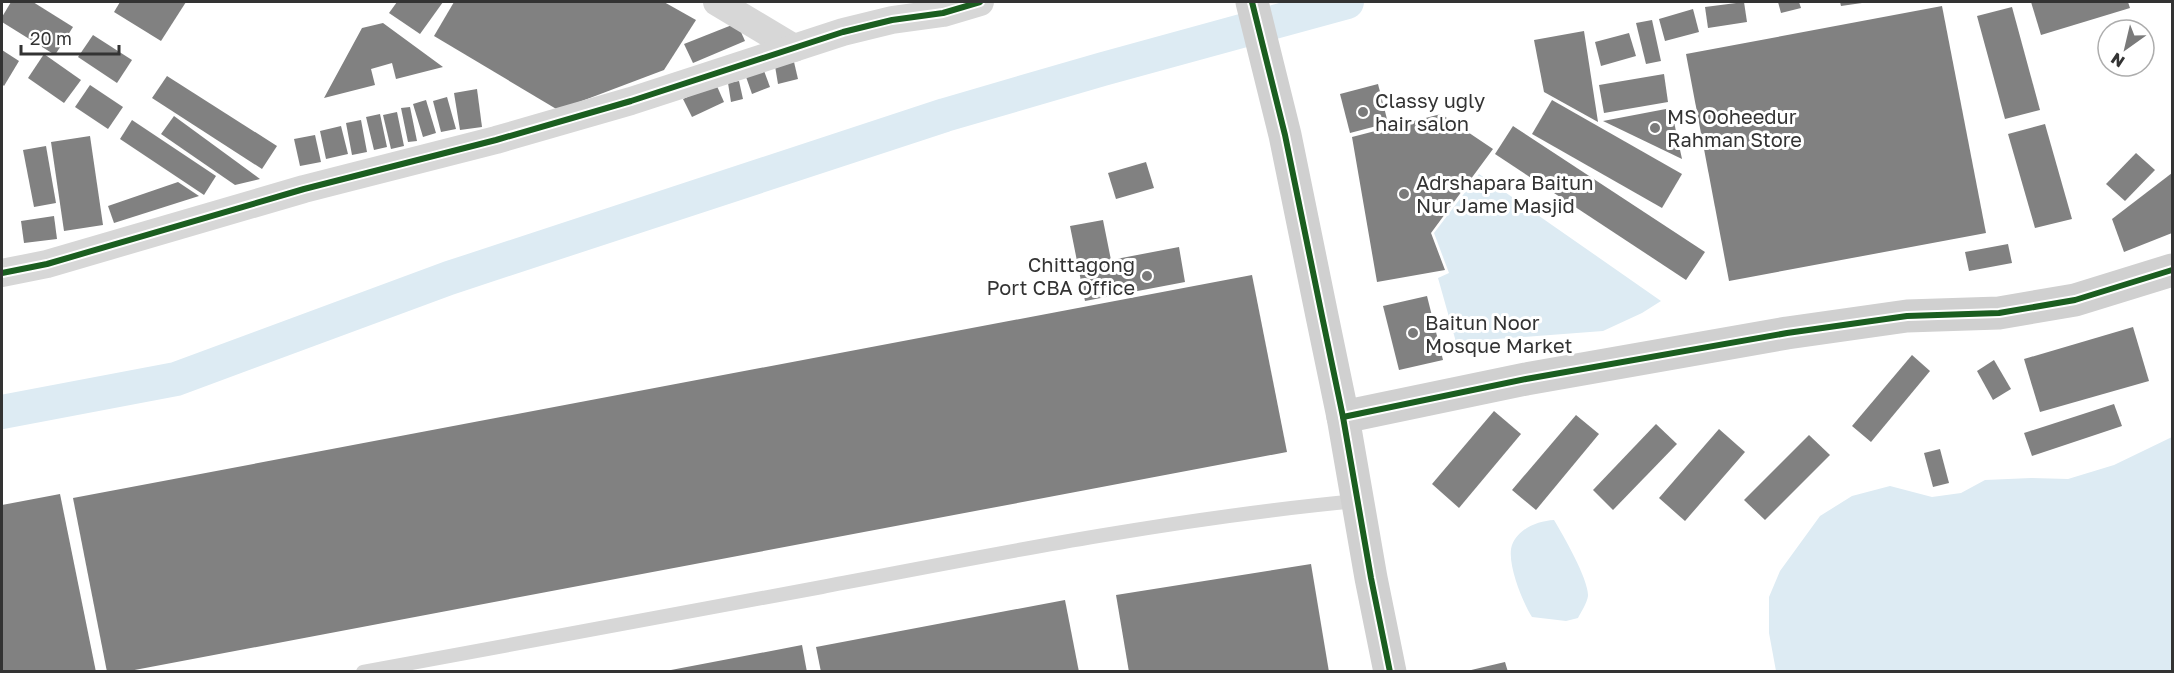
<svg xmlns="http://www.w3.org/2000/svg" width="2174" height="673" viewBox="0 0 2174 673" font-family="'Golos Text',sans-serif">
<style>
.water{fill:#ddebf3}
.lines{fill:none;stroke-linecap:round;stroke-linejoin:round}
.canal{stroke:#ddebf3;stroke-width:34}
.building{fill:#818181}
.lane{stroke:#d7d7d7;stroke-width:14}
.street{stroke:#d7d7d7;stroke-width:28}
.secondary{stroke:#d0d0d0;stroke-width:33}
.cycleway-casing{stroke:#fff;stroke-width:10}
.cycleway{stroke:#1b5e20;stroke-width:6}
.poi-dot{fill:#7a7a7a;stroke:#fff;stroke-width:2}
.labels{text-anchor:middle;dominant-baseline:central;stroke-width:6;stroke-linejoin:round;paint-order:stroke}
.poi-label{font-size:20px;fill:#333;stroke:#fff;text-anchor:start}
</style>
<rect width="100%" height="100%" fill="#fff"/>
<g class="water">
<polygon points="1479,174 1661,301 1642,313 1603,331 1456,342 1438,278 1449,273 1434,233"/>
<polygon points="2172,437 2172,671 1776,671 1769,633 1769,597 1780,571 1820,516 1852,496 1890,486 1932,497 1961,493 1985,480 2031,478 2068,479 2114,465"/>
<path d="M1554,520C1563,535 1589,580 1588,596C1587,603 1581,612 1578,618L1566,621L1532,617C1523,603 1506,562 1512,545C1519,528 1538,521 1554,520Z"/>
</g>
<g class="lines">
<polyline class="canal" points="2,412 176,379 449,278 945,115 1103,69 1347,2"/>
</g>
<g class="building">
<polygon points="11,2 33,2 73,27 55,55 2,22 2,17"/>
<polygon points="120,2 186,2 161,41 114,12"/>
<polygon points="397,2 443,2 420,34 389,13"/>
<polygon points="454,2 664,2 696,20 664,70 558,110 434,36"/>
<polygon points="1744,2 1747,22 1708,28 1705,7"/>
<polygon points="1778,2 1799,2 1801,8 1781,13"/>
<polygon points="1840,2 1862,2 1862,3 1841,6"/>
<polygon points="2031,2 2128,2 2130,8 2041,35"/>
<polygon points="1942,6 1986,233 1729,281 1686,54"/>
<polygon points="2012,7 2040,110 2005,119 1977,16"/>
<polygon points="1693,9 1699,32 1665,41 1659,19"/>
<polygon points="1652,20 1661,61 1646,64 1636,23"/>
<polygon points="383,23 443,67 396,79 392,63 371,69 375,85 324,98 362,28"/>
<polygon points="737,23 745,41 693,63 684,44"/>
<polygon points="1584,31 1598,122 1544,92 1534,40"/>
<polygon points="1629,33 1636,56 1601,66 1595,42"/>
<polygon points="93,35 132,60 117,83 78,57"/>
<polygon points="2,50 19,61 4,86 2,84"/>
<polygon points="44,54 81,80 64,103 28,78"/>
<polygon points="794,62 798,79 778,84 775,66"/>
<polygon points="763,68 770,87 752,94 745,74"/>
<polygon points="1664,74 1668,102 1604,113 1599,85"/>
<polygon points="167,76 277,146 262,169 152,98"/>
<polygon points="739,81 743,99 731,102 728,83"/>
<polygon points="716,84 724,102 692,117 683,99"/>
<polygon points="1378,84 1388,123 1350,133 1340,94"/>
<polygon points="90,85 123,107 108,129 75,107"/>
<polygon points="477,89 482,127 460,130 454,93"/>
<polygon points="447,97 456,129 441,132 433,101"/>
<polygon points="426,100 436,133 423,137 413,104"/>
<polygon points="1552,100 1682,174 1662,208 1532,134"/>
<polygon points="410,107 417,141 408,142 401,108"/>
<polygon points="1671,108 1682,159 1603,121"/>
<polygon points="397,112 404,146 391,149 383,115"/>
<polygon points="380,114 387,147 374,150 366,117"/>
<polygon points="1441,114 1493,149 1431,233 1445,270 1377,282 1352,137"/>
<polygon points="174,116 260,179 235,185 161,134"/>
<polygon points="132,120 216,176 204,195 120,139"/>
<polygon points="361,120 367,152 352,155 346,123"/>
<polygon points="2045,124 2072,219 2035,228 2008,134"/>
<polygon points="341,126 348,154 326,159 320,131"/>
<polygon points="1513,126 1705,252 1686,280 1495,154"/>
<polygon points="315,135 321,162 300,166 294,139"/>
<polygon points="90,136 103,225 64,231 51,142"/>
<polygon points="46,146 56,203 34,207 23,150"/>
<polygon points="2136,153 2155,170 2125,201 2106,184"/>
<polygon points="1146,162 1154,188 1116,199 1108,173"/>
<polygon points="2172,173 2172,233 2124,252 2112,219"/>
<polygon points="178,182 199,196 114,223 108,206"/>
<polygon points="54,216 57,239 24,243 21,221"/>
<polygon points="1103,220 1111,260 1179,247 1185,282 1085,301 1070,226"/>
<polygon points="2008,244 2012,263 1969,271 1965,252"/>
<polygon points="1252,275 1287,452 124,672 107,672 73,498"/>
<polygon points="1427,296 1443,360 1399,370 1383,306"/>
<polygon points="2133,327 2149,381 2040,412 2024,359"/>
<polygon points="1912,355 1930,371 1871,442 1852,426"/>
<polygon points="1994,360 2011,389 1993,400 1977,371"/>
<polygon points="2114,404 2122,426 2032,456 2024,433"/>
<polygon points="1494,411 1521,434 1459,508 1432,484"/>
<polygon points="1576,415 1599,434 1536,510 1512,490"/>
<polygon points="1656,424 1677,444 1613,510 1593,490"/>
<polygon points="1719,429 1745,452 1685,521 1659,498"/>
<polygon points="1809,435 1830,455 1765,520 1744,500"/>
<polygon points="1940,449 1949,483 1933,487 1924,453"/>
<polygon points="60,494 96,672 2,672 2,505"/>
<polygon points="1311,564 1329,672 1129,672 1116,595"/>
<polygon points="1065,600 1079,672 821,672 816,647"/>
<polygon points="802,645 807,672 671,672 671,670"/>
<polygon points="1505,662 1508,672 1467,672 1467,671"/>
</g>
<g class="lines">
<path class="lane" d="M363,672C516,644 669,616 822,587C999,553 1177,518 1357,501"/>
<g class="street">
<polyline points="717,2 794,48"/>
<polyline points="2,273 47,264 304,189 496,140 631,101 843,32 892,20 943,13 980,2"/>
</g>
<g class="secondary">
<polyline points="1252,2 1285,135 1322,316 1343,417 1371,578 1390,672"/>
<polyline points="1343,417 1526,379 1787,333 1907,316 1999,313 2075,300 2172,270"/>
</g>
<g class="cycleway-casing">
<g id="cycleway">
<polyline points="1252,2 1285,135 1322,316 1343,417 1371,578 1390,672"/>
<polyline points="2,273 47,264 304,189 496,140 631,101 843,32 892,20 943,13 980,2"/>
<polyline points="1343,417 1526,379 1787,333 1907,316 1999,313 2075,300 2172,270"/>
</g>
</g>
<use href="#cycleway" class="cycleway"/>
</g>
<g class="poi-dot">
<circle cx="1363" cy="112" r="6"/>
<circle cx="1655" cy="128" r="6"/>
<circle cx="1404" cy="194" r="6"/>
<circle cx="1147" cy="276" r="6"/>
<circle cx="1413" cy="333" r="6"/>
</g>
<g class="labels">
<g class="poi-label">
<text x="1375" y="100">Classy ugly<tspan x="1375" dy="23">hair salon</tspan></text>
<text x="1667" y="116">MS Ooheedur<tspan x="1667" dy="23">Rahman Store</tspan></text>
<text x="1416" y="182">Adrshapara Baitun<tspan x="1416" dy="23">Nur Jame Masjid</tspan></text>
<text x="1135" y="264" text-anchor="end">Chittagong<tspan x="1135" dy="23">Port CBA Office</tspan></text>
<text x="1425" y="322">Baitun Noor<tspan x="1425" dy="23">Mosque Market</tspan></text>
</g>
</g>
<rect width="2174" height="673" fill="none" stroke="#333333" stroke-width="6"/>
<g transform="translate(2126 48) rotate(214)"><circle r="28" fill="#ffffff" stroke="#adadad" stroke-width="1.5"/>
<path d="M0-4.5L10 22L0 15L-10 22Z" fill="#7a7a7a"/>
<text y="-9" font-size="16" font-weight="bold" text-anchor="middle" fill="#333333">N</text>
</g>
<path d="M21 45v9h98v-9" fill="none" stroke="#333333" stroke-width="3"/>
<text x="30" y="45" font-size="18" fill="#333333" stroke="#ffffff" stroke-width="4.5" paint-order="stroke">20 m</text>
</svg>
